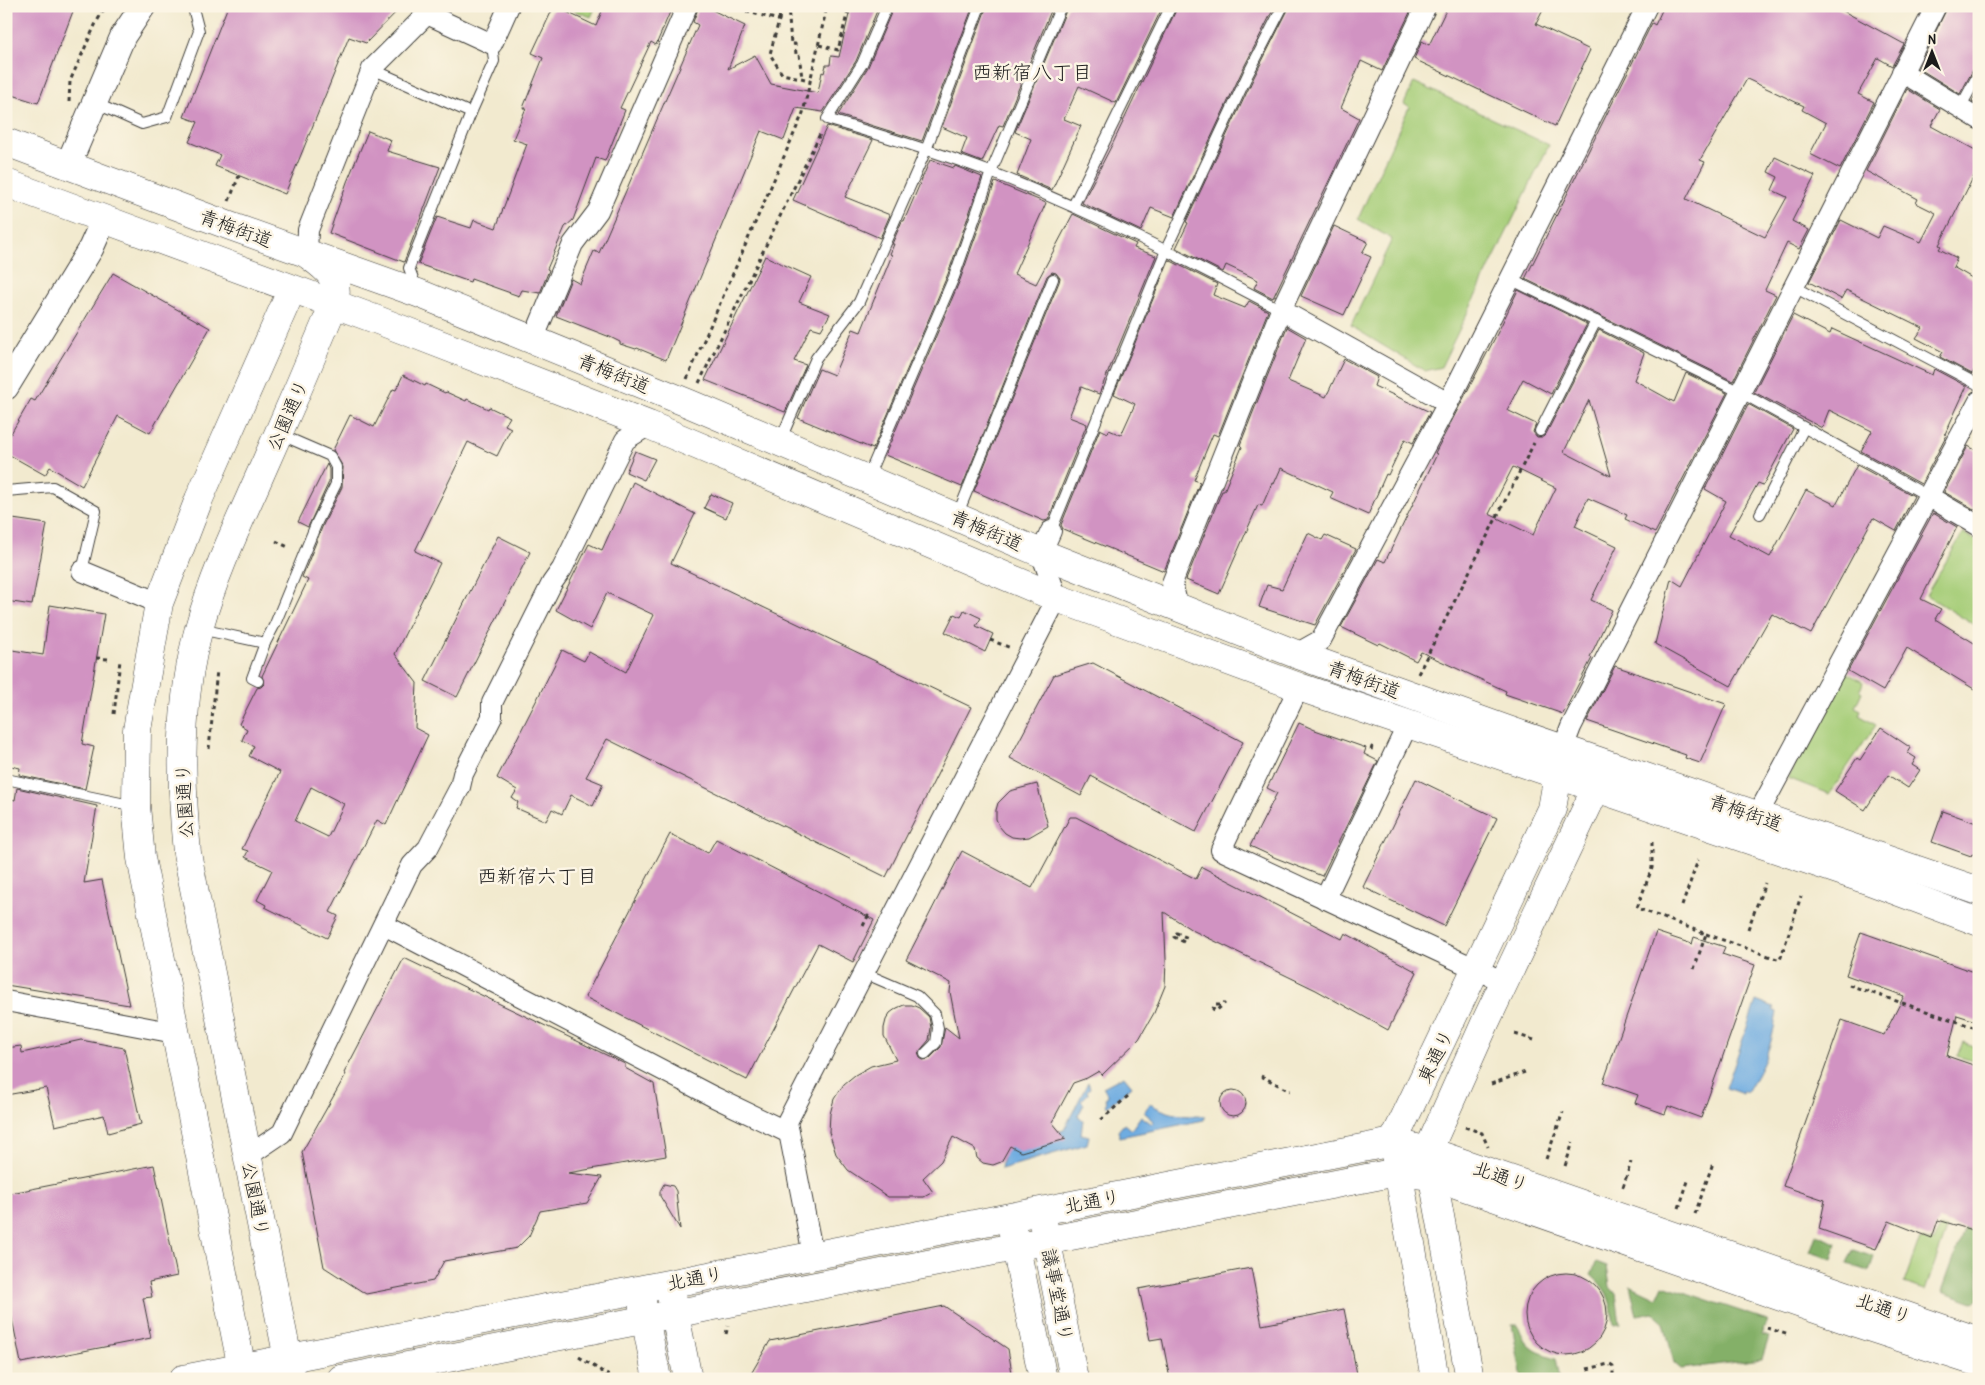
<svg xmlns="http://www.w3.org/2000/svg" width="1985" height="1385" viewBox="0 0 1985 1385" font-family="'Patrick Hand','Klee One',sans-serif">
<style>
.green{fill:#a6cd78;stroke:#61744a}
.forest{fill:#84b068;stroke:#506642}
.water{fill:#6eace1;stroke:#45647e}
.building{fill:#d193c2;fill-rule:evenodd}
.lines{fill:none;stroke-linecap:round;stroke-linejoin:round}
.service-casing{stroke:#3c3b37;stroke-width:12}
.minor-casing{stroke:#3c3b37;stroke-width:22}
.tertiary-casing{stroke:#3c3b37;stroke-width:27}
.secondary-casing{stroke:#3c3b37;stroke-width:29}
.primary-casing{stroke:#3c3b37;stroke-width:29}
.path{stroke:#3c3b37;stroke-width:3;stroke-dasharray:4 4;stroke-linecap:butt}
.service{stroke:#fff;stroke-width:10}
.minor{stroke:#fff;stroke-width:20}
.tertiary{stroke:#fff;stroke-width:25}
.secondary{stroke:#fff;stroke-width:28}
.primary{stroke:#fff;stroke-width:28}
.labels{text-anchor:middle;dominant-baseline:central;stroke-width:5;stroke-linejoin:round;paint-order:stroke}
.street-label{font-size:19px;fill:#1c1c1c;stroke:#fcf5e5}
.neighbourhood-label{font-size:20px;fill:#1c1c1c;stroke:#fcf5e5}
</style>
<rect width="100%" height="100%" fill="#fcf5e5"/>
<filter id="ink" filterUnits="userSpaceOnUse"><feTurbulence type="fractalNoise" baseFrequency=".02" numOctaves="2"/><feDisplacementMap in="SourceGraphic" scale="10" xChannelSelector="R" yChannelSelector="G"/><feConvolveMatrix kernelMatrix="1 2 1 2 8 2 1 2 1" color-interpolation-filters="sRGB"/></filter>
<filter id="wash" filterUnits="userSpaceOnUse"><feTurbulence type="fractalNoise" baseFrequency=".0096" numOctaves="4" result="noise"/><feDisplacementMap in="SourceGraphic" scale="20" xChannelSelector="R" yChannelSelector="G"/><feGaussianBlur stdDeviation="1.12" result="paint"/><feColorMatrix in="noise" values="0 0 0 0 0 0 0 0 0 0 0 0 0 0 0 0 0 1.4 0 .05"/><feComposite in="paint" operator="in"/></filter>
<g filter="url(#wash)">
<rect width="100%" height="100%" fill="#f2eacf"/>
<g class="green">
<polygon points="575,6 596,6 591,17 573,10"/>
<polygon points="1414,82 1549,145 1441,367 1425,371 1351,326 1392,239 1358,219 1409,107 1404,104"/>
<polygon points="1963,533 1979,542 1979,628 1926,595"/>
<polygon points="1842,670 1863,682 1860,691 1862,692 1855,707 1861,710 1859,715 1876,725 1829,794 1788,778"/>
<polygon points="1963,1042 1979,1048 1979,1063 1957,1056"/>
<polygon points="1940,1227 1947,1229 1925,1290 1904,1283 1920,1238 1934,1241"/>
</g>
<g class="forest">
<polygon points="1965,1227 1979,1232 1979,1300 1973,1302 1942,1291"/>
<polygon points="1816,1235 1837,1243 1832,1259 1810,1252"/>
<polygon points="1853,1250 1874,1257 1869,1271 1847,1264"/>
<path d="M1596,1262L1607,1266L1610,1287L1616,1294L1620,1324L1614,1325C1611,1302 1609,1291 1591,1275Z"/>
<polygon points="1630,1285 1657,1298 1663,1285 1767,1320 1761,1335 1769,1337 1762,1359 1681,1369 1674,1363 1664,1322 1654,1313 1637,1316"/>
<path d="M1512,1325H1518C1526,1347 1534,1352 1556,1358L1560,1379H1522Z"/>
</g>
<g class="water">
<path d="M1756,1001L1774,1008L1773,1010L1777,1012C1771,1047 1766,1062 1747,1092L1744,1091L1743,1094L1726,1088Z"/>
<polygon points="1124,1076 1132,1086 1107,1107 1105,1104 1107,1102 1105,1098 1108,1096 1103,1087"/>
<path d="M1088,1082L1090,1088L1087,1090L1088,1094L1081,1101L1084,1104L1078,1116L1083,1120L1081,1134L1089,1136L1087,1144L1001,1169C1001,1161 1005,1155 1005,1147L1064,1130Z"/>
<path d="M1150,1104C1168,1114 1183,1117 1204,1116V1120L1120,1137L1118,1131L1124,1124L1131,1130L1141,1116L1152,1124L1154,1121L1144,1112Z"/>
</g>
<g id="blocks">
<g class="building">
<polygon points="6,6 75,6 38,103 6,93"/>
<polygon points="228,6 402,6 366,43 349,37 285,194 215,166 220,155 189,142 198,122 184,117"/>
<polygon points="554,6 596,26 604,6 674,6 671,12 670,12 656,45 651,42 620,108 625,110 605,161 596,158 573,220 565,227 547,269 549,270 540,293 522,290 519,296 471,279 470,282 418,264 437,217 471,228 474,220 496,228 527,144 513,139 526,108 523,108 543,58 532,53"/>
<polygon points="699,6 704,6 745,26 728,69 755,55 771,84 818,93 822,72 824,73 826,65 830,65 831,56 839,57 851,6 879,6 856,61 823,112 796,108 784,140 761,131 666,360 637,348 636,349 620,344 620,342 610,337 556,316 571,279 580,284 594,251 599,253 698,25 693,22"/>
<polygon points="894,6 973,6 922,141 838,115 868,67"/>
<polygon points="987,6 1053,6 1003,126 999,125 982,162 961,154 967,138 942,127"/>
<polygon points="1068,6 1163,6 1116,103 1079,86 1064,119 1081,126 1052,190 1017,175 1031,139 1015,132"/>
<polygon points="1178,6 1275,6 1242,71 1174,217 1151,208 1141,231 1082,203 1114,141"/>
<polygon points="1290,6 1413,6 1382,71 1361,61 1341,108 1359,118 1273,298 1254,288 1258,280 1226,265 1223,272 1176,248 1188,223 1186,222 1254,77"/>
<polygon points="1448,6 1545,6 1536,24 1590,50 1555,126 1414,59 1422,41 1429,45"/>
<polygon points="1664,6 1834,6 1904,44 1892,66 1878,58 1858,94 1874,102 1840,169 1810,154 1826,123 1802,110 1804,106 1747,79 1700,160 1705,162 1686,199 1765,237 1787,197 1772,190 1778,177 1768,172 1775,157 1815,176 1792,221 1809,230 1799,249 1787,243 1765,290 1776,295 1733,381 1525,279 1652,23 1655,25"/>
<polygon points="1948,6 1979,6 1979,66 1973,70 1960,94 1918,68"/>
<polygon points="1979,88 1979,105 1972,101"/>
<polygon points="1907,89 1940,109 1931,126 1979,152 1979,166 1939,245 1941,246 1939,249 1957,258 1953,267 1979,282 1979,362 1972,374 1940,357 1943,352 1916,338 1923,328 1846,290 1841,299 1809,282 1841,220 1877,238 1883,226 1921,242 1936,213 1916,203 1918,199 1866,171"/>
<polygon points="827,126 873,140 845,197 890,215 880,238 793,200"/>
<polygon points="368,131 391,140 387,151 440,167 404,262 329,233 347,182"/>
<polygon points="930,160 954,168 955,166 982,177 948,274 873,449 798,418 819,369 834,375 853,329 861,332 892,255 890,254 894,244 892,244 902,221 904,221"/>
<polygon points="995,182 1046,203 1014,274 1036,284 1073,214 1136,244 1134,248 1156,256 1099,394 1081,387 1069,417 1087,424 1048,520 1044,521 974,491 1059,282 1060,278 1056,273 1052,272 1047,276 962,487 885,455 960,280"/>
<polygon points="1334,226 1368,242 1362,253 1371,257 1344,315 1301,296"/>
<polygon points="765,256 811,277 799,302 830,314 821,330 811,327 794,361 806,365 785,412 705,380"/>
<polygon points="1169,260 1217,284 1213,295 1245,308 1249,301 1268,311 1218,436 1213,434 1194,480 1200,482 1164,571 1063,529 1061,525 1100,429 1108,433 1109,430 1121,435 1135,404 1114,394"/>
<polygon points="113,273 210,328 150,433 118,416 82,486 50,467 45,475 6,453 6,442 31,399 35,401"/>
<path d="M1518,290L1587,324L1551,394L1523,379L1507,410L1536,424L1533,432L1537,437H1543L1546,434L1599,330L1644,353L1634,380L1674,402L1686,373L1727,393L1655,533L1625,519L1627,515L1588,498L1575,526L1617,546L1591,600L1612,610L1590,657L1592,658L1563,714L1505,694L1506,691L1421,652L1416,661L1380,643L1378,645L1341,627L1378,559L1385,562L1437,454L1435,453L1497,334ZM1589,400L1611,476L1564,452ZM1513,467L1556,488L1533,535L1489,514Z"/>
<polygon points="1793,315 1830,334 1832,329 1932,375 1934,369 1966,386 1966,388 1945,434 1947,435 1921,484 1861,451 1872,431 1829,410 1822,428 1754,392"/>
<polygon points="1287,327 1306,338 1288,381 1326,397 1344,359 1377,377 1374,386 1430,412 1413,443 1405,439 1388,475 1386,474 1368,515 1330,498 1333,492 1281,468 1274,484 1272,483 1262,506 1258,505 1219,594 1186,580 1222,491 1224,491 1242,447 1240,445"/>
<path d="M403,375L425,386L426,384L445,393L446,392L466,401L467,399L488,409L489,407L510,417L505,425L511,428L497,456L468,442L415,551L440,563L395,654L417,683L415,728L428,735L386,825L377,820L330,912L338,916L327,938L265,907L266,905L257,900L272,870L245,857L248,851L242,849L280,772L249,756L254,746L242,740L247,729L239,724L257,688L261,687L264,684L262,676L308,580L302,577L323,525L342,487L343,467L333,450L350,415L374,427L393,389L396,390ZM311,787L344,804L328,837L295,821Z"/>
<polygon points="1748,404 1793,429 1763,485 1758,483 1729,535 1770,557 1806,490 1836,505 1857,465 1914,496 1896,531 1873,518 1811,634 1772,614 1731,686 1655,644 1671,579 1682,586 1726,501 1705,489"/>
<polygon points="1968,446 1979,452 1979,512 1944,492"/>
<polygon points="635,451 655,459 644,480 626,472"/>
<polygon points="327,464 329,469 329,482 308,527 298,522"/>
<polygon points="633,482 695,514 671,563 971,707 886,877 607,739 586,777 603,784 593,806 571,795 562,814 552,809 546,821 516,808 518,802 512,798 517,790 497,778 562,650 584,661 589,652 626,672 654,615 607,593 590,629 556,610 589,544 602,550"/>
<polygon points="711,494 732,503 726,518 704,508"/>
<polygon points="1933,513 1957,527 1921,599 1941,609 1935,619 1979,646 1979,692 1907,648 1883,691 1848,671"/>
<polygon points="6,518 47,524 32,605 6,601"/>
<polygon points="1308,533 1322,540 1325,535 1356,549 1315,625 1259,607 1267,585 1282,589"/>
<polygon points="498,536 530,552 457,697 425,681"/>
<polygon points="50,605 104,614 82,744 94,747 85,789 19,775 20,768 6,765 6,649 43,655"/>
<polygon points="964,610 981,618 976,626 993,634 985,652 945,632 954,614 961,617"/>
<polygon points="1093,663 1243,742 1196,832 1091,776 1081,796 1010,758 1054,675"/>
<polygon points="1615,666 1726,704 1700,763 1685,758 1686,755 1587,721"/>
<polygon points="1299,723 1315,730 1366,748 1364,754 1378,761 1322,876 1276,858 1250,846 1277,793 1267,788"/>
<polygon points="1881,728 1911,748 1908,753 1916,758 1912,765 1920,770 1908,788 1888,775 1865,810 1835,791 1857,758 1860,760"/>
<polygon points="1416,779 1497,818 1444,926 1363,887"/>
<polygon points="1037,784 1048,826 1029,837 1020,838 1012,837 1005,833 999,826 996,819 996,810 998,803 1010,791"/>
<polygon points="17,788 97,806 84,883 102,880 129,1005 6,985 6,798 15,800"/>
<polygon points="1943,811 1979,824 1979,856 1972,854 1971,856 1932,842"/>
<polygon points="1070,817 1076,817 1196,879 1202,867 1342,939 1345,933 1417,972 1388,1030 1316,990 1192,930 1164,912 1166,960 1165,986 1154,1013 1139,1039 1102,1075 1099,1071 1087,1078 1073,1083 1052,1122 1066,1139 1021,1152 1010,1146 1001,1162 993,1165 983,1163 977,1158 975,1149 953,1137 941,1161 923,1178 933,1192 924,1197 888,1197 848,1170 836,1154 829,1132 830,1114 834,1099 844,1084 855,1075 871,1066 896,1060 884,1036 884,1028 886,1020 890,1013 897,1008 904,1005 912,1005 919,1008 929,1017 931,1028 929,1040 918,1053 920,1058 923,1060 929,1059 941,1047 945,1027 959,1038 950,992 951,983 906,960 962,851 1032,888"/>
<polygon points="670,834 708,853 716,839 874,920 853,962 818,944 747,1080 585,997"/>
<polygon points="1656,932 1692,944 1694,937 1725,947 1722,954 1755,965 1701,1118 1668,1106 1665,1114 1635,1103 1638,1095 1603,1083"/>
<polygon points="1861,932 1979,974 1979,1022 1957,1015 1947,1056 1979,1067 1979,1232 1938,1220 1932,1238 1889,1221 1876,1249 1819,1229 1825,1200 1783,1186 1842,1020 1884,1035 1904,996 1846,975"/>
<polygon points="404,958 625,1064 625,1068 654,1084 666,1156 568,1173 602,1177 587,1203 540,1211 529,1236 517,1248 444,1261 433,1281 366,1294 324,1267 302,1152 346,1074 344,1073"/>
<polygon points="81,1040 124,1048 141,1124 108,1133 104,1115 55,1126 46,1088 6,1095 6,1048 21,1046 22,1053"/>
<circle cx="1233" cy="1103" r="13"/>
<polygon points="154,1165 177,1276 149,1282 152,1297 143,1298 151,1338 21,1363 6,1289 6,1194"/>
<polygon points="664,1184 673,1186 676,1191 680,1229 660,1196 660,1191"/>
<polygon points="1251,1268 1262,1325 1344,1309 1358,1379 1170,1379 1162,1338 1150,1340 1139,1289"/>
<circle cx="1566" cy="1314" r="41"/>
<polygon points="944,1306 1008,1349 1013,1379 748,1379 770,1341"/>
</g>
</g>
</g>
<g filter="url(#ink)">
<use href="#blocks" fill-opacity="0" stroke="#3c3b37" stroke-width="1"/>
<g class="lines">
<g class="service-casing">
<g id="service">
<path d="M887,6L862,64L827,119C883,136 939,152 993,173C1092,212 1187,260 1281,310"/>
<polyline points="372,69 471,113"/>
<polyline points="95,103 142,124 167,117 199,31 193,8 189,6"/>
<polyline points="1960,108 1979,73"/>
<polyline points="1073,206 1171,6"/>
<polyline points="1510,279 1740,392 1928,496"/>
<polyline points="1794,287 1979,385"/>
<polyline points="417,289 409,268 471,113 494,61 492,44"/>
<polyline points="1540,431 1596,321"/>
<polyline points="780,441 816,358 859,302 926,150 980,6"/>
<polyline points="867,479 954,277 991,172 1061,6"/>
<polyline points="6,491 53,487 96,511 82,571"/>
<polyline points="1760,514 1804,428"/>
<polyline points="957,516 1053,279"/>
<polyline points="1051,531 1169,243 1248,74 1283,6"/>
<polyline points="200,629 265,643 275,624 317,522 336,484 336,467 330,456 279,434"/>
<polyline points="258,681 252,678 265,643"/>
<polyline points="6,779 135,806"/>
<polyline points="864,973 917,996 935,1014 938,1028 936,1043 925,1054"/>
</g>
</g>
<g class="minor-casing">
<g id="minor">
<polyline points="1902,72 1979,119"/>
<polyline points="307,254 308,230 372,69 427,14 492,44 509,6"/>
<polyline points="1281,310 1448,403"/>
<polyline points="533,340 573,244 598,211 687,6"/>
<polyline points="1928,496 1979,526"/>
<polyline points="82,571 159,603"/>
<polyline points="1178,607 1172,583 1281,310 1426,6"/>
<polyline points="1296,654 1321,640 1448,403 1647,6"/>
<polyline points="1299,687 1221,850 1504,982"/>
<polyline points="1563,748 1571,727 1936,6"/>
<polyline points="1757,816 1979,401"/>
<polyline points="1325,899 1408,724"/>
<polyline points="384,925 712,1096 789,1133"/>
<polyline points="6,1001 175,1033"/>
<polyline points="248,1156 282,1133 412,865 428,848 460,787 463,774 492,717 492,703 552,583 562,569 625,440 649,425"/>
<polyline points="813,1255 787,1122 1057,598 1041,553 1051,531"/>
</g>
</g>
<g class="tertiary-casing">
<g id="tertiary">
<polyline points="68,165 123,36 143,6"/>
<polyline points="6,387 91,248 104,219"/>
</g>
</g>
<g class="secondary-casing">
<g id="secondary">
<polyline points="1043,1222 1074,1379"/>
<polyline points="1012,1228 1043,1379"/>
<polyline points="671,1295 688,1379"/>
<polyline points="642,1302 657,1379"/>
<polyline points="183,1379 1393,1142 1428,1151 1973,1339 1979,1343"/>
<polyline points="244,1379 141,858 136,806 137,730 159,603 199,499 292,289"/>
<path d="M292,1379L187,853C180,778 179,701 199,628C213,578 235,531 256,484C283,424 309,364 334,304C341,277 327,269 307,254"/>
<polyline points="341,1379 1397,1172 1433,1176 1853,1322 1979,1363"/>
<polyline points="1435,1379 1393,1142 1552,809 1562,751"/>
<polyline points="1470,1379 1428,1151 1486,1021 1606,767"/>
</g>
</g>
<g class="primary-casing">
<g id="primary">
<polyline points="6,142 230,226 418,293 690,404 1041,553 1296,654 1505,729 1979,891"/>
<polyline points="6,183 375,319 649,425 1057,598 1299,687 1867,880 1979,922"/>
</g>
</g>
<g class="path">
<polyline points="740,6 748,12 779,20 770,54 782,74 810,80"/>
<polyline points="788,6 791,44 795,44 796,54 799,54 802,78"/>
<polyline points="779,20 781,6"/>
<polyline points="819,45 838,50 849,7 846,6"/>
<polyline points="69,102 70,81 96,23 106,6"/>
<polyline points="229,201 239,176"/>
<polyline points="687,379 803,113 827,6"/>
<polyline points="699,383 821,132"/>
<polyline points="276,541 290,548"/>
<polyline points="990,640 1011,648"/>
<polyline points="96,658 108,659"/>
<polyline points="1418,674 1534,443"/>
<polyline points="114,714 120,660"/>
<polyline points="209,749 217,670"/>
<polyline points="1371,750 1372,747 1375,748"/>
<polyline points="1652,842 1652,868 1637,908 1706,934 1694,969"/>
<polyline points="1682,906 1698,860"/>
<polyline points="863,926 868,916 870,918"/>
<polyline points="1748,929 1765,883"/>
<polyline points="1706,934 1780,960 1801,896"/>
<polyline points="1184,942 1174,937 1174,934 1177,933 1190,939"/>
<polyline points="1849,985 1979,1029"/>
<polyline points="1220,1005 1214,1005 1213,1009 1216,1011 1225,1003"/>
<polyline points="1515,1034 1534,1040"/>
<polyline points="1261,1076 1290,1091"/>
<polyline points="1491,1084 1528,1071"/>
<polyline points="1101,1120 1128,1096"/>
<polyline points="1465,1127 1482,1133 1488,1147"/>
<polyline points="1546,1159 1563,1112"/>
<polyline points="1565,1166 1573,1142"/>
<polyline points="1623,1187 1631,1162"/>
<polyline points="1679,1208 1688,1181"/>
<polyline points="1695,1214 1713,1163"/>
<polyline points="1767,1328 1789,1335"/>
<polyline points="726,1334 728,1326"/>
<polyline points="579,1357 614,1379"/>
<polyline points="1587,1369 1609,1364 1613,1367 1613,1374 1610,1376 1600,1378"/>
<polyline points="601,1379 606,1373"/>
</g>
<use href="#service" class="service"/>
<use href="#minor" class="minor"/>
<use href="#tertiary" class="tertiary"/>
<use href="#secondary" class="secondary"/>
<use href="#primary" class="primary"/>
</g>
</g>
<g class="labels">
<g class="street-label">
<text transform="translate(236 228) rotate(20)">青梅街道</text>
<text transform="translate(614 373) rotate(22)">青梅街道</text>
<text transform="translate(287 415) rotate(-66)">公園通り</text>
<text transform="translate(987 530) rotate(23)">青梅街道</text>
<text transform="translate(1364 679) rotate(20)">青梅街道</text>
<text transform="translate(184 801) rotate(-93)">公園通り</text>
<text transform="translate(1746 812) rotate(19)">青梅街道</text>
<text transform="translate(1435 1056) rotate(-64)">東通り</text>
<text transform="translate(1501 1176) rotate(19)">北通り</text>
<text transform="translate(256 1199) rotate(79)">公園通り</text>
<text transform="translate(1092 1201) rotate(-11)">北通り</text>
<text transform="translate(695 1278) rotate(-11)">北通り</text>
<text transform="translate(1058 1295) rotate(79)">議事堂通り</text>
<text transform="translate(1884 1308) rotate(19)">北通り</text>
</g>
<g class="neighbourhood-label">
<text x="1032" y="71">西新宿八丁目</text>
<text x="537" y="875">西新宿六丁目</text>
</g>
</g>
<rect width="1985" height="1385" fill="none" stroke="#fcf5e5" stroke-width="25"/>
<g transform="translate(1932 52)" stroke="#fcf5e5" stroke-width="4" paint-order="stroke">
<path d="M0-4L9 19L0 12L-9 19Z" fill="#1c1c1c"/>
<text y="-8" font-size="14" font-weight="bold" text-anchor="middle" fill="#1c1c1c">N</text>
</g>
</svg>
